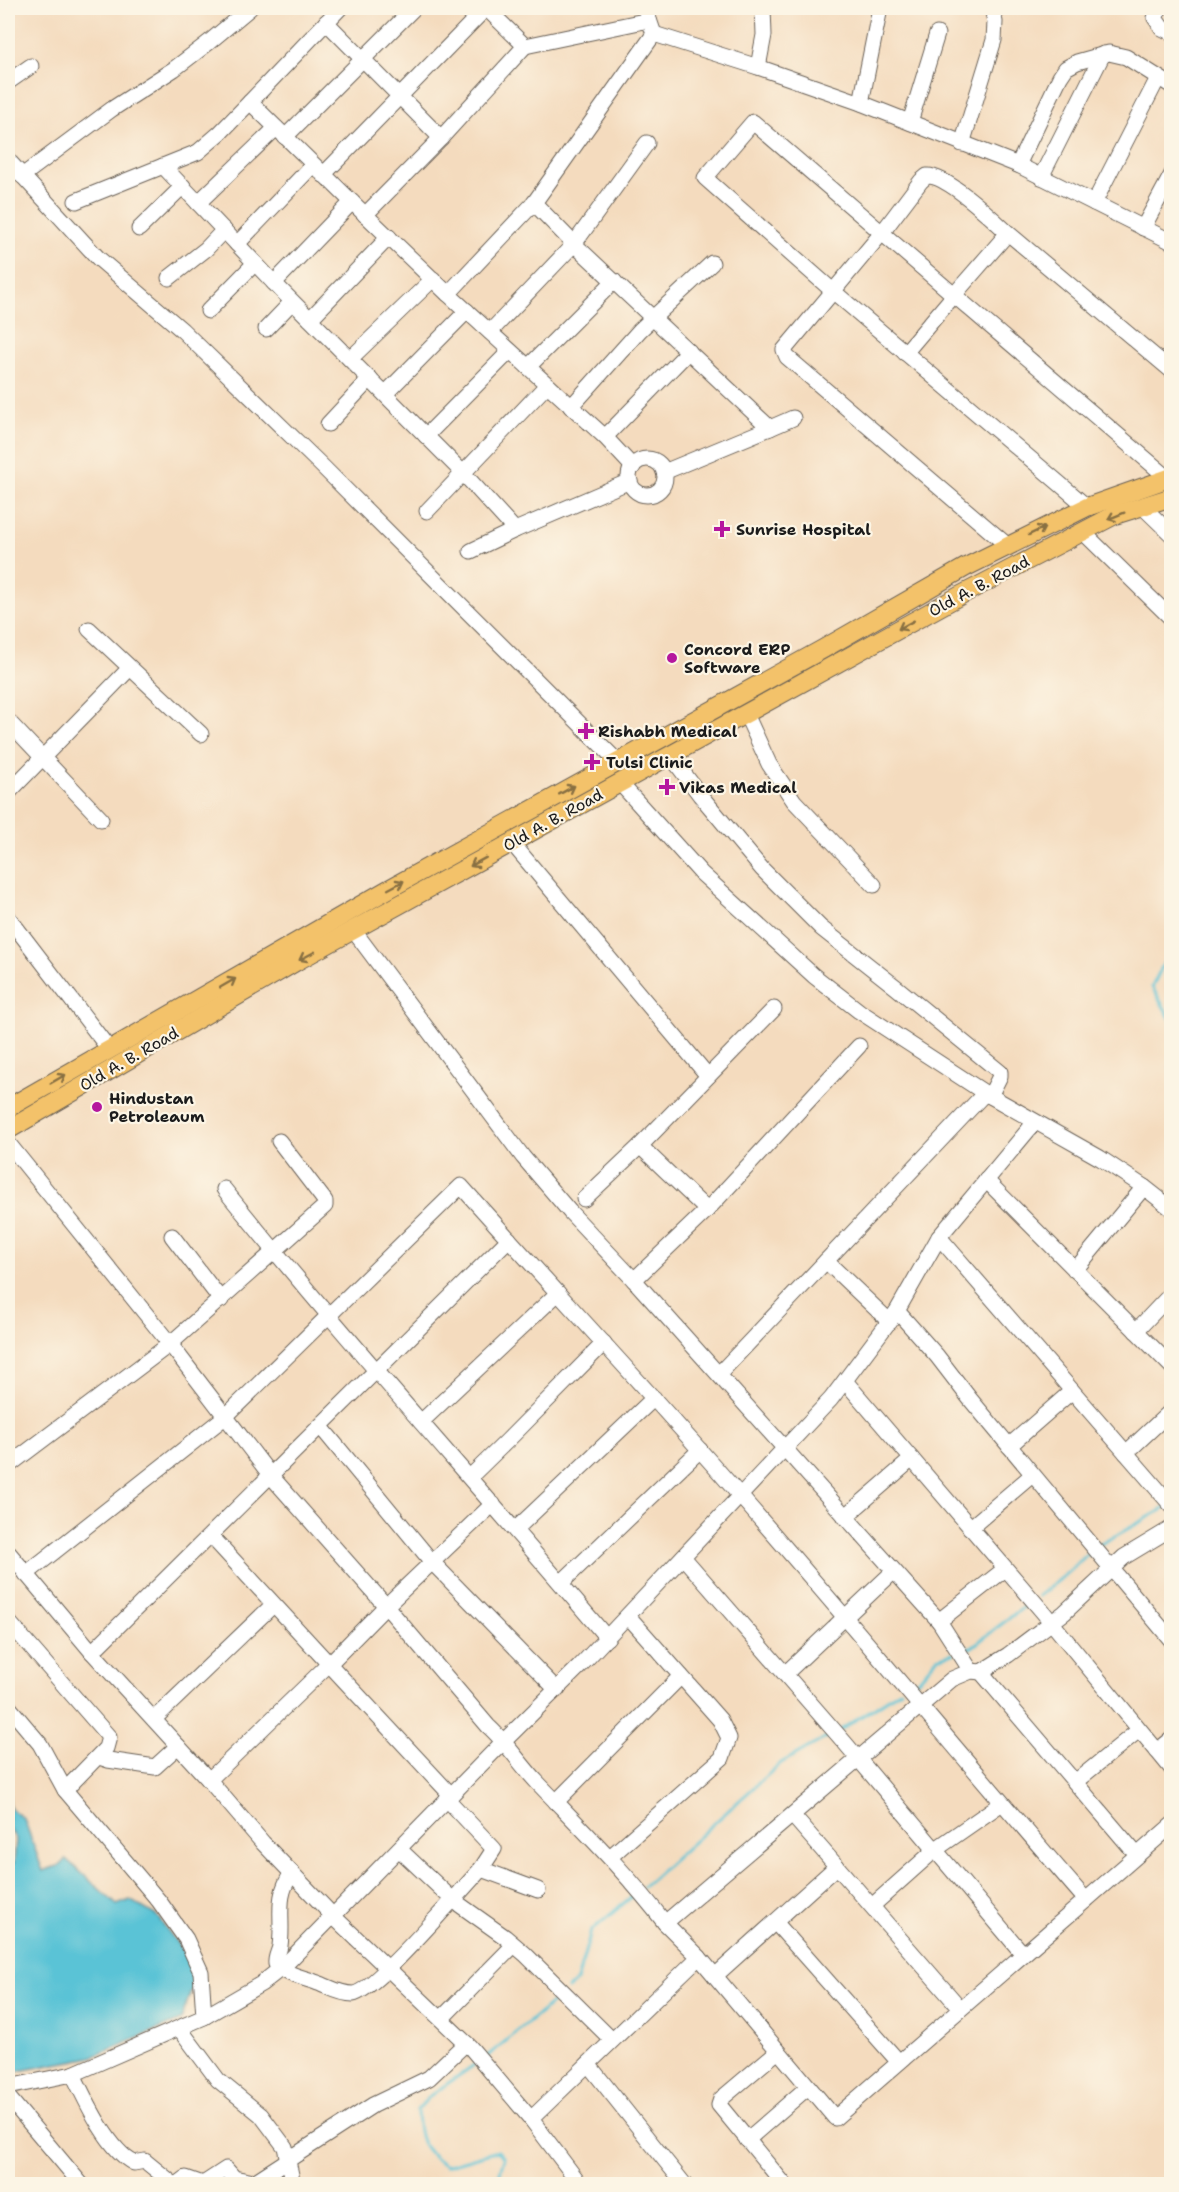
<svg xmlns="http://www.w3.org/2000/svg" width="1179" height="2192" viewBox="0 0 1179 2192" font-family="'Shantell Sans',sans-serif">
<style>
.water{fill:#5ac3d6;stroke:#3b7079;stroke-width:1.5}
.lines{fill:none;stroke-linecap:round;stroke-linejoin:round}
.stream{stroke:#5ac3d6;stroke-width:3}
.minor-casing{stroke:#685f55;stroke-width:17}
.major-casing{stroke:#685f55;stroke-width:20}
.minor{stroke:#fff;stroke-width:15}
.major{stroke:#f3c26a;stroke-width:18}
.oneway{stroke:#886f43}
.poi-dot{fill:#b5179e;stroke:#fcf5e5;stroke-width:2}
.labels{text-anchor:middle;dominant-baseline:central;stroke-width:4.5;stroke-linejoin:round;paint-order:stroke}
.poi-label{font-size:16px;font-weight:bold;fill:#1c1c1c;stroke:#fcf5e5;text-anchor:start}
.street-label{font-size:16px;fill:#1c1c1c;stroke:#fcf5e5}
</style>
<rect width="100%" height="100%" fill="#fcf5e5"/>
<filter id="ink" filterUnits="userSpaceOnUse"><feTurbulence type="fractalNoise" baseFrequency=".0167" numOctaves="2"/><feDisplacementMap in="SourceGraphic" scale="12" xChannelSelector="R" yChannelSelector="G"/><feConvolveMatrix kernelMatrix="1 2 1 2 8 2 1 2 1" color-interpolation-filters="sRGB"/></filter>
<filter id="wash" filterUnits="userSpaceOnUse"><feTurbulence type="fractalNoise" baseFrequency=".008" numOctaves="4" result="noise"/><feDisplacementMap in="SourceGraphic" scale="24" xChannelSelector="R" yChannelSelector="G"/><feGaussianBlur stdDeviation="1.35" result="paint"/><feColorMatrix in="noise" values="0 0 0 0 0 0 0 0 0 0 0 0 0 0 0 0 0 1.4 0 .05"/><feComposite in="paint" operator="in"/></filter>
<g filter="url(#wash)">
<rect width="100%" height="100%" fill="#f4dbbe"/>
<polygon class="water" points="8,1786 10,1808 24,1819 43,1871 60,1865 66,1859 117,1905 130,1900 157,1916 198,1971 181,2020 92,2057 8,2073 8,1866 14,1863 16,1839 8,1827"/>
<g class="lines">
<g class="stream">
<polyline points="1172,958 1164,963 1152,987 1172,1021"/>
<polyline points="1172,1065 1170,1067 1172,1071"/>
<polyline points="1097,1546 1167,1507"/>
<polyline points="1038,1596 1059,1580 1090,1552"/>
<polyline points="963,1650 972,1647 1030,1602"/>
<polyline points="909,1685 919,1679 937,1658 953,1653"/>
<polyline points="839,1731 901,1690"/>
<polyline points="643,1887 781,1763 831,1735"/>
<polyline points="568,1989 577,1981 591,1931 636,1893"/>
<polyline points="485,2058 561,1996"/>
<path d="M477,2063L431,2095L417,2110C418,2140 421,2148 445,2166L498,2151L504,2158L497,2184"/>
</g>
</g>
</g>
<g filter="url(#ink)">
<g class="lines">
<g class="minor-casing">
<g id="minor">
<polyline points="1160,8 1155,18 1162,28 1172,33"/>
<polyline points="326,22 441,138 525,46 486,8"/>
<polyline points="654,34 758,67 861,103 1018,165 1172,242"/>
<polyline points="525,46 649,20"/>
<polyline points="758,67 764,35 763,8"/>
<polyline points="8,82 31,66"/>
<polyline points="250,102 340,8"/>
<polyline points="861,103 880,8"/>
<polyline points="910,122 937,34"/>
<polyline points="285,137 414,8"/>
<polyline points="962,144 994,40 995,22 992,8"/>
<polyline points="8,160 98,258 182,330 318,462 618,762"/>
<polyline points="1018,165 1060,77 1066,68 1077,62 1109,53 1126,57 1172,86"/>
<polyline points="163,166 274,283 463,473 515,530 630,481"/>
<polyline points="323,175 486,8"/>
<polyline points="22,176 112,109 174,69 208,43 250,8"/>
<polyline points="1041,177 1103,54"/>
<polyline points="76,201 198,152 220,133 250,102 352,202 448,294"/>
<polyline points="198,203 276,128"/>
<polyline points="534,203 574,244 770,428 664,472"/>
<polyline points="1094,203 1158,78"/>
<polyline points="365,215 441,138"/>
<polyline points="1143,228 1172,174"/>
<polyline points="139,229 183,186"/>
<polyline points="237,244 313,165"/>
<polyline points="169,278 206,249 224,230"/>
<polyline points="274,283 352,202"/>
<polyline points="208,311 255,263"/>
<polyline points="310,319 389,237"/>
<polyline points="266,329 292,302"/>
<polyline points="490,332 574,244 647,143"/>
<polyline points="905,353 954,295 1168,478"/>
<polyline points="350,359 433,279"/>
<polyline points="528,367 614,281"/>
<polyline points="385,394 467,311"/>
<polyline points="571,407 640,330 712,263"/>
<polyline points="328,424 370,379"/>
<polyline points="770,428 793,418"/>
<polyline points="426,436 510,351"/>
<polyline points="605,437 689,351"/>
<circle cx="647" cy="477" r="18"/>
<polyline points="633,467 605,437 448,294 534,203 654,34 645,8"/>
<polyline points="1142,506 1172,535"/>
<polyline points="1087,507 834,292 705,178 753,122 954,295 1008,233 1172,371"/>
<polyline points="427,511 547,385"/>
<polyline points="1083,532 1172,619"/>
<path d="M1008,546L787,357L784,350L881,234L921,181L927,176C947,175 993,219 1008,233"/>
<polyline points="471,551 515,530"/>
<polyline points="89,629 201,734"/>
<polyline points="746,714 769,764 794,801 874,885"/>
<polyline points="8,721 101,819"/>
<polyline points="670,755 700,795 762,869 821,928 897,988 1000,1072 1000,1076 990,1096"/>
<polyline points="620,783 701,873 814,976 859,1011 985,1093 1100,1158 1144,1187 1172,1209"/>
<polyline points="8,793 130,668"/>
<polyline points="512,843 708,1076"/>
<polyline points="8,917 109,1049"/>
<polyline points="354,931 523,1157 570,1212 634,1280 707,1210 640,1146 584,1199"/>
<path d="M8,1143L170,1344L271,1476L386,1606L488,1726C507,1743 520,1764 537,1782C581,1828 627,1873 665,1923L952,1679L971,1671L981,1672L1008,1655L1064,1613L1124,1557L1172,1528"/>
<polyline points="640,1146 774,1009"/>
<polyline points="986,1180 1172,1367"/>
<path d="M224,1189C347,1342 480,1487 607,1638"/>
<polyline points="707,1210 859,1046"/>
<polyline points="172,1236 221,1300"/>
<polyline points="939,1237 1172,1506"/>
<polyline points="826,1261 890,1322"/>
<polyline points="1075,1270 1144,1187"/>
<polyline points="634,1280 939,1621 1005,1569"/>
<polyline points="897,1311 937,1356 970,1399 1172,1641"/>
<polyline points="1136,1331 1172,1293"/>
<polyline points="719,1374 985,1093"/>
<polyline points="845,1381 1043,1612 1172,1769"/>
<polyline points="421,1422 558,1293"/>
<polyline points="321,1427 432,1562 557,1690"/>
<polyline points="1009,1446 1072,1391"/>
<polyline points="1126,1453 1172,1410"/>
<polyline points="8,1466 170,1344 325,1206 325,1201 279,1141"/>
<polyline points="470,1477 507,1441 604,1343"/>
<polyline points="845,1517 912,1459"/>
<polyline points="970,1528 1032,1475"/>
<polyline points="515,1530 654,1398"/>
<polyline points="211,1536 329,1664 386,1606 493,1504"/>
<polyline points="8,1552 92,1652 209,1780 263,1843 333,1916 470,2047 531,2119 699,1957 665,1923"/>
<polyline points="683,1557 845,1743 1023,1954"/>
<path d="M26,1574L226,1416L461,1186C554,1290 650,1392 742,1498C858,1630 970,1767 1086,1900L835,2118L699,1957"/>
<polyline points="561,1583 700,1450"/>
<polyline points="8,1621 109,1737 106,1748 65,1790 159,1901 186,1939 201,1972 204,2017 73,2074 8,2087"/>
<polyline points="939,1621 971,1671"/>
<polyline points="92,1652 509,1239"/>
<polyline points="981,1672 1137,1855"/>
<polyline points="785,1674 894,1571"/>
<polyline points="8,1706 40,1744 65,1790"/>
<polyline points="154,1719 273,1605"/>
<polyline points="1157,1751 1172,1739"/>
<polyline points="99,1757 108,1760 155,1767 178,1746"/>
<polyline points="209,1780 329,1664 451,1795"/>
<polyline points="1075,1782 1139,1730"/>
<polyline points="447,1799 494,1849 481,1869 453,1900 505,1937 525,1954 612,2040"/>
<polyline points="556,1802 681,1676"/>
<polyline points="793,1816 960,2008"/>
<polyline points="610,1857 722,1758 729,1738 720,1720 628,1616"/>
<polyline points="481,1869 538,1890"/>
<path d="M292,1873C274,1898 284,1918 280,1946C279,1952 275,1957 276,1964C288,1976 303,1977 318,1983C329,1987 340,1994 353,1994C372,1992 436,1917 453,1900L399,1849"/>
<polyline points="1086,1900 1172,1825"/>
<polyline points="872,1906 936,1849 1002,1803"/>
<polyline points="775,1922 898,2061"/>
<polyline points="715,1976 837,1866"/>
<polyline points="204,2017 261,1984 284,1966 504,1741 580,1666 831,1399 897,1311 939,1237 1035,1122"/>
<polyline points="441,2019 514,1945"/>
<polyline points="180,2029 218,2080 261,2115 285,2147 293,2184"/>
<polyline points="778,2051 721,2099 719,2105 784,2184"/>
<polyline points="588,2064 684,2184"/>
<path d="M73,2074C85,2099 108,2150 134,2163L145,2161L172,2183L177,2184"/>
<polyline points="8,2097 81,2184"/>
<polyline points="531,2119 580,2184"/>
<polyline points="747,2140 808,2087"/>
<polyline points="178,2184 186,2178 203,2184 226,2169 234,2178 254,2182 373,2105 429,2078 466,2043"/>
</g>
</g>
<g class="major-casing">
<g id="major">
<polyline points="8,1108 387,890 823,649 966,567 1087,507 1172,477"/>
<polyline points="8,1130 297,961 961,595 1115,515 1172,497"/>
</g>
</g>
<use href="#minor" class="minor"/>
<use href="#major" class="major"/>
</g>
<defs><path id="oneway-shaft" d="M-6 0H5M1.5-3L5.5 0L1.5 3" fill="none" stroke-width="1.6" stroke-linecap="round" stroke-linejoin="round" transform="scale(1.5)"/></defs>
<g class="oneway">
<use href="#oneway-shaft" transform="translate(1116 516) rotate(158)"/>
<use href="#oneway-shaft" transform="translate(1037 531) rotate(-26)"/>
<use href="#oneway-shaft" transform="translate(906 625) rotate(151)"/>
<use href="#oneway-shaft" transform="translate(567 790) rotate(-29)"/>
<use href="#oneway-shaft" transform="translate(478 862) rotate(151)"/>
<use href="#oneway-shaft" transform="translate(396 885) rotate(-28)"/>
<use href="#oneway-shaft" transform="translate(307 956) rotate(152)"/>
<use href="#oneway-shaft" transform="translate(228 983) rotate(-30)"/>
<use href="#oneway-shaft" transform="translate(58 1079) rotate(-30)"/>
</g>
</g>
<g class="poi-dot">
<path d="M719 520h6v6h6v6h-6v6h-6v-6h-6v-6h6z"/>
<circle cx="672" cy="658" r="6"/>
<path d="M583 722h6v6h6v6h-6v6h-6v-6h-6v-6h6z"/>
<path d="M589 753h6v6h6v6h-6v6h-6v-6h-6v-6h6z"/>
<path d="M664 778h6v6h6v6h-6v6h-6v-6h-6v-6h6z"/>
<circle cx="97" cy="1107" r="6"/>
</g>
<g class="labels">
<g class="poi-label">
<text x="736" y="529">Sunrise Hospital</text>
<text x="684" y="649">Concord ERP<tspan x="684" dy="18">Software</tspan></text>
<text x="598" y="731">Rishabh Medical</text>
<text x="606" y="762">Tulsi Clinic</text>
<text x="679" y="787">Vikas Medical</text>
<text x="109" y="1098">Hindustan<tspan x="109" dy="18">Petroleaum</tspan></text>
</g>
<g class="street-label">
<text transform="translate(979 586) rotate(-28)">Old A. B. Road</text>
<text transform="translate(553 820) rotate(-29)">Old A. B. Road</text>
<text transform="translate(129 1059) rotate(-30)">Old A. B. Road</text>
</g>
</g>
<rect width="1179" height="2192" fill="none" stroke="#fcf5e5" stroke-width="30"/>
</svg>
